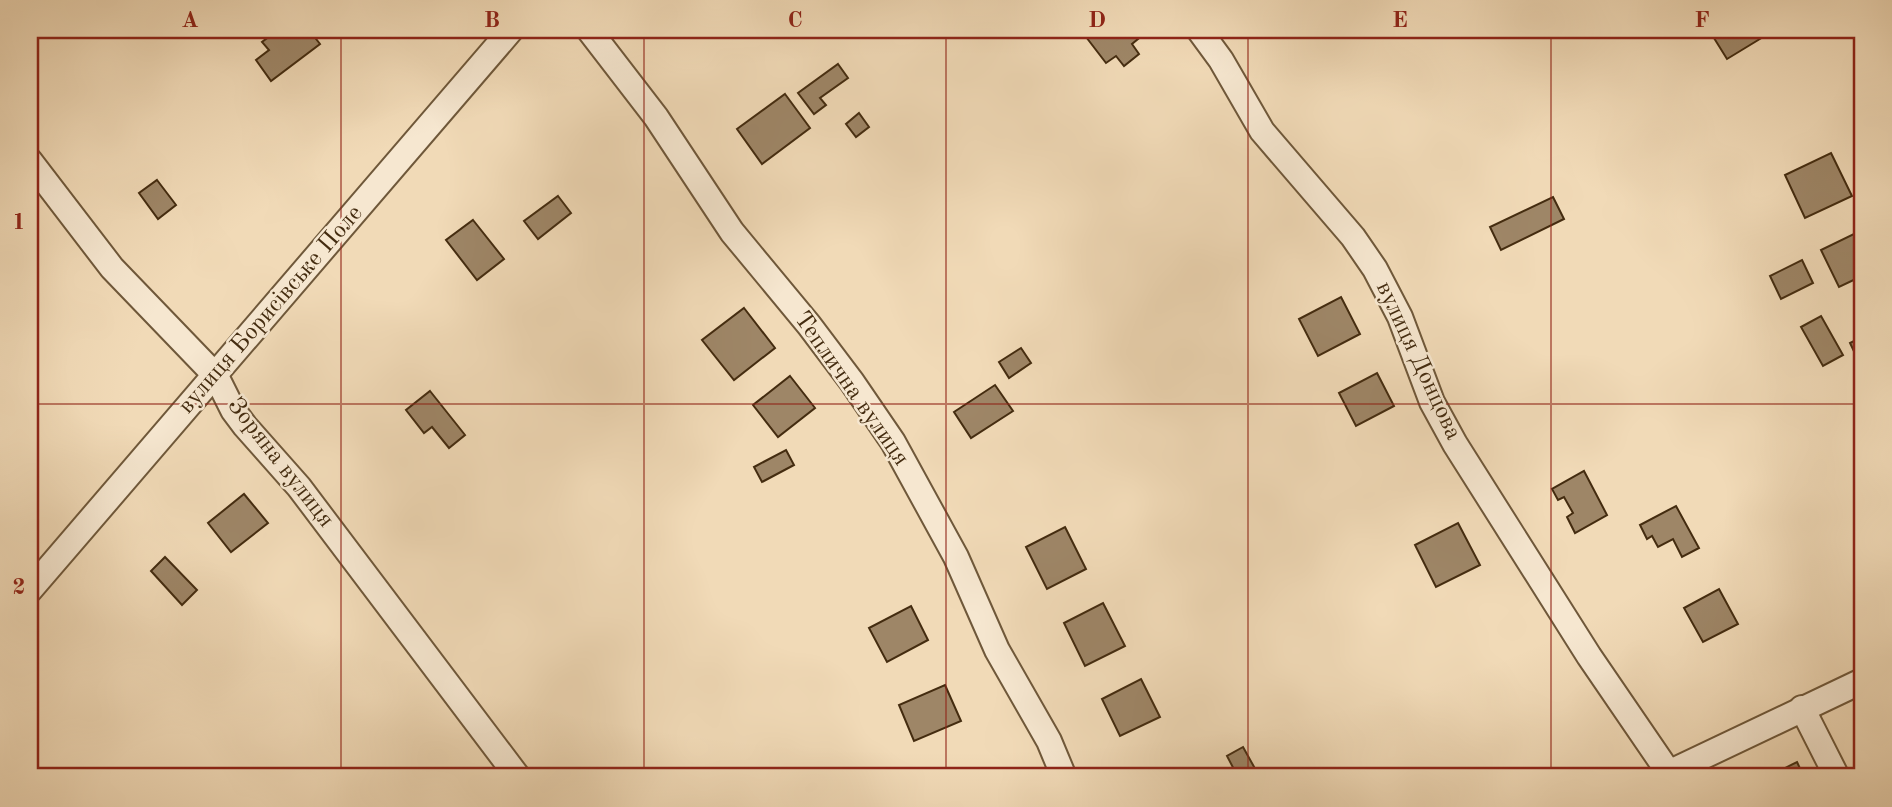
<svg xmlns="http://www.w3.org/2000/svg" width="1892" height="807" viewBox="0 0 1892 807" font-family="'Old Standard TT',serif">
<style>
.building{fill:#9e8667;stroke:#442c10;stroke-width:2}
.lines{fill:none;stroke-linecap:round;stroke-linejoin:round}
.minor-casing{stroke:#6f583a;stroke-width:28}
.minor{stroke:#f6e7d0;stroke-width:24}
.grid{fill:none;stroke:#8f2418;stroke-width:2;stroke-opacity:0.55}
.labels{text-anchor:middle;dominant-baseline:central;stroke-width:5;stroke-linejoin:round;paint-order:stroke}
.street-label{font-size:24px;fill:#442c10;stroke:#f6e7d0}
.neatline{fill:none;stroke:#8f2418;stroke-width:2.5}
.grid-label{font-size:23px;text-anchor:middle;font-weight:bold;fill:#8f2418}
</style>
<rect width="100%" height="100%" fill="#f1dab7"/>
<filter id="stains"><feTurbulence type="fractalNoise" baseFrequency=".00286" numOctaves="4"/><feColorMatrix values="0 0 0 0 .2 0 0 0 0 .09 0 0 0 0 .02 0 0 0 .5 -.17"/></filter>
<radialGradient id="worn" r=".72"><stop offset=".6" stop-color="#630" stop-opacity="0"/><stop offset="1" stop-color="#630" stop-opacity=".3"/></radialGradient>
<g class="building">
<polygon points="278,30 281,35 288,30 309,30 320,44 271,81 256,60 269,50 262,42"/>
<polygon points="1087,30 1141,30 1144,34 1132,44 1139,54 1124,66 1116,56 1106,63 1083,33"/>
<polygon points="1709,30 1765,30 1768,34 1727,59"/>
<polygon points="838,64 848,78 820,98 826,105 814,114 798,93"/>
<polygon points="785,94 810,128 762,164 737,129"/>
<polygon points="859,113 869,127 856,137 846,124"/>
<polygon points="1831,153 1852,196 1805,218 1785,175"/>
<polygon points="157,180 176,205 158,219 139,193"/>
<polygon points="558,196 571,213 538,239 524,221"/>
<polygon points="1553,197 1564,219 1501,250 1490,227"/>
<polygon points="473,220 504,259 477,280 446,240"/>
<polygon points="1862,230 1862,276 1839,287 1821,250"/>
<polygon points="1802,260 1813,283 1781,299 1770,276"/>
<polygon points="1341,297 1360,334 1318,356 1299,319"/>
<polygon points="744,308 775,348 734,380 702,340"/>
<polygon points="1821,316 1843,355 1823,366 1801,327"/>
<polygon points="1862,337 1862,364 1860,364 1850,343"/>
<polygon points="1021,348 1031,363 1009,378 999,362"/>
<polygon points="1377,373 1394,406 1356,426 1339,393"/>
<polygon points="790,376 815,408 778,437 753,405"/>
<polygon points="995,385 1013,411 971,438 954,412"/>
<polygon points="430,391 465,435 449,448 432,427 424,433 406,410"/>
<polygon points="786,450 794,465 762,482 754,467"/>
<polygon points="1584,471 1607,515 1575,533 1567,517 1573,513 1564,497 1558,500 1552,489"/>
<polygon points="244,494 268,523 231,552 208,523"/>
<polygon points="1676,506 1699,548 1682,557 1673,539 1658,547 1652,536 1647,539 1640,525"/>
<polygon points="1458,523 1480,565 1436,587 1415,545"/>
<polygon points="1065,527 1086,569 1047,589 1026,547"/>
<polygon points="165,557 197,590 182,605 151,571"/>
<polygon points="1719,589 1738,624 1703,642 1684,608"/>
<polygon points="1103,603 1125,646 1085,666 1064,623"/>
<polygon points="911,606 928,640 887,662 869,628"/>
<polygon points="1141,679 1160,717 1120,736 1102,699"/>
<polygon points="945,685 961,721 914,741 899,705"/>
<polygon points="1243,747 1258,774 1253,777 1238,777 1227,756"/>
<polygon points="1797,762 1804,777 1767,777"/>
</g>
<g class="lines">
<g class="minor-casing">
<g id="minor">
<polyline points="589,30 656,117 732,232 809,325 852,382 893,442 956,557 997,650 1049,741 1064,777"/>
<polyline points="1199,30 1221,60 1262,131 1353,237 1375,269 1400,317 1432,402 1455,444 1589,656 1669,773"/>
<polyline points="30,161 112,268 216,376 233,410 245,426 299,487 518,777"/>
<polyline points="30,590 511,30"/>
<polyline points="1802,708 1837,777"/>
<polyline points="1660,777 1862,681"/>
</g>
</g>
<use href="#minor" class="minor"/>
</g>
<path class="grid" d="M341,30V777M644,30V777M946,30V777M1248,30V777M1551,30V777M30,404H1862"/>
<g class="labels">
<g class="street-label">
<text transform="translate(271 310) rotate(-49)">вулиця Борисівське Поле</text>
<text transform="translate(1418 361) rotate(65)">вулиця Донцова</text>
<text transform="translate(851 389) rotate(55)">Теплична вулиця</text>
<text transform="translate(280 463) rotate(52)">Зоряна вулиця</text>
</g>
</g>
<rect width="1892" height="807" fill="none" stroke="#f1dab7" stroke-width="77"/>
<rect x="38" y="38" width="1816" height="730" class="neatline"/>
<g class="grid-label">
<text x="190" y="27">A</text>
<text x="492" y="27">B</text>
<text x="795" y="27">C</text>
<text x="1097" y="27">D</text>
<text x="1400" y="27">E</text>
<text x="1702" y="27">F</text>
<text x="19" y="229">1</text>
<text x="19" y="594">2</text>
</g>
<rect width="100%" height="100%" filter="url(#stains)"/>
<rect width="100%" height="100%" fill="url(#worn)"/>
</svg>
